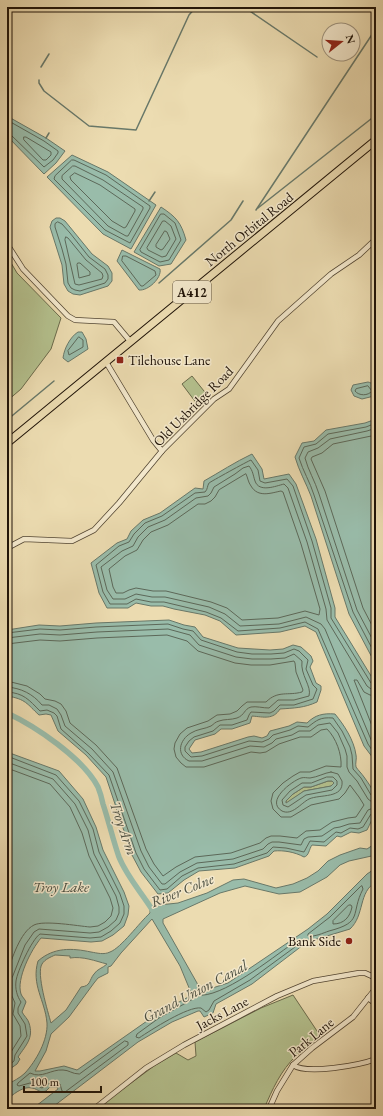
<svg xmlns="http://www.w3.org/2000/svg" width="383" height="1116" viewBox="0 0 383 1116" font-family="'EB Garamond',serif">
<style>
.green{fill:#b4c18e;stroke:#6a6a4b}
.water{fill:#99bcaa;stroke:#687869;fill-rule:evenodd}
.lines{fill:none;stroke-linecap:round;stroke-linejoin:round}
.shore{stroke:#5c6859;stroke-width:1}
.stream{stroke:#687869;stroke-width:1.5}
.canal{stroke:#99bcaa;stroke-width:5.5}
.minor-casing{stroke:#524532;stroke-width:6}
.primary-casing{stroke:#1f1308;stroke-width:9}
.minor{stroke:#f3e8cc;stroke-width:4.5}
.primary{stroke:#ecdcb1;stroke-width:7}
.poi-dot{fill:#8f2418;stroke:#f3e8cc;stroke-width:1.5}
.labels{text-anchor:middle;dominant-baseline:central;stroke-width:3;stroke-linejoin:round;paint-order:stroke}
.shield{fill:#f3e8cc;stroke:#5f5343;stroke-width:1}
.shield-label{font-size:13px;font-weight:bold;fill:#1f1308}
.street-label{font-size:14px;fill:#1f1308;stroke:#f3e8cc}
.poi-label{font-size:14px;fill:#1f1308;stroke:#f3e8cc;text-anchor:start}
.water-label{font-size:15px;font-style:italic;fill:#4a4e41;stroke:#f3e8cc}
</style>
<rect width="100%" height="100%" fill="#ecdcb1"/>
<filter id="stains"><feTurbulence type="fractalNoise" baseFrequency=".005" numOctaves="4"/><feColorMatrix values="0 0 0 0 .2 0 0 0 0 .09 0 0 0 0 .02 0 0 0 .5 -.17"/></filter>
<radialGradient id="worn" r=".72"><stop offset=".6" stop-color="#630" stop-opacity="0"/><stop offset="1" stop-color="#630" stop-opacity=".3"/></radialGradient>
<g class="green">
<polygon points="7,256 17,273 61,318 51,349 21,389 7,401"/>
<polygon points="192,376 208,396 197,404 182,384"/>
<polygon points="328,781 332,781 334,783 332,786 304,791 286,804 286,801 293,794 304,787 311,787"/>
<path d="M293,995L321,1037C313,1043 303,1049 296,1056C281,1070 272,1090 264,1109H96L154,1066L176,1053L188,1060L196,1056L195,1042L261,1008Z"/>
</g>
<g class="water">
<polygon points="7,116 46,138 65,151 56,163 44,174 7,136"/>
<polygon points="72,155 108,172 156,205 131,249 103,234 47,177"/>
<path d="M161,207C176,217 181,222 186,240L171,264L159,266L134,252Z"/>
<polygon points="56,218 60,218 65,221 92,254 108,266 112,273 112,281 108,286 80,295 73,294 68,291 64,284 62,265 50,227 52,221"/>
<path d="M122,250L160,269C162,278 148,291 139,290L117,261Z"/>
<path d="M78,332H82L86,339L88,349L68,362L63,358C64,349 70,337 78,332Z"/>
<path d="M368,382C373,383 375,387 376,392L374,396L362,399L354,396L351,390L353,385Z"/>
<path d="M376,419V665L349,614L311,496C306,483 299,471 295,457L302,443L314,441L326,430L365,423Z"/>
<path d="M252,454L262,469L264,479L289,474L296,484L316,539L335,608V617L376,684V762L364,746L316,632L305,626L280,632L236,635L220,621L205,615L174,609L163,606H151L136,603L128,608H107L99,593L91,563L117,543L127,539L131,531L143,520L160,513L195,488L203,489L204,481C220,472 235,462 252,454Z"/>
<path d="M169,620L184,625L195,627L203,637L238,648L270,650L283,649L293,645L301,647L311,656L313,661L310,667L316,683L321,686V690L317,702C304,708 294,708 280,709C273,720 264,717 252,716L250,723L232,729H221L215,734L195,740L189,749L192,753L201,752L248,737L254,736L262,738L267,736L270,731L289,726L297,722L307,723C315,715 323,713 335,714C344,725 354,740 356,755C357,758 355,764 356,767C358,770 362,774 364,777C381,800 379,806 367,830L359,833L351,832L341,837L337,836L326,846L312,845C309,849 309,856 304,857C295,852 283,850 274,851L269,856L235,868L199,871L184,880L168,893L158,894L141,872L132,855L106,777L86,755L58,731L51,715L46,714L39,715C27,704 26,699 7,696V630L39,625L60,626L96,623ZM328,781H332L334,783L331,786L304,791L286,803V801L293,794L304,787H311Z"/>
<path d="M7,752L59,771L83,799L96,827L103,850L124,892L129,906L128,915L124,926L113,935L102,941L91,942L41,938C31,950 16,979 21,994C22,997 25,999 26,1002L22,1012C24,1016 28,1019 29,1023C34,1038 26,1045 18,1057L20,1059L17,1064L7,1071Z"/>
<path d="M376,843V855L349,861L340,865L327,877L300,892L279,894L245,886L220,893L163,919V923L197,983L200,992L228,983L308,929L327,914L367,874L376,868V882C358,892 365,915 350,929L307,942L252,984L216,1004L213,1013L204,1017L200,1011H198L172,1022L138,1042L50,1109H32L58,1089L57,1087H50L46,1091L42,1092C38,1091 35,1088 32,1088C24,1086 15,1093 10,1097L7,1096V1085C13,1081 20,1078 25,1073C36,1061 48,1040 47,1023C45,1000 31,985 38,961C54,947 72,948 91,952C97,953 104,955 110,952C121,948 139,923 150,913V906L178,903L207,893L233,880L244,879L276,888L293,884L307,878L318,871L328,861L340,855L360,848L367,849ZM152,919L180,966L192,995L157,1014L77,1070L64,1066L40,1071H35L46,1051L51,1034L69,1017L94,983L98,978L108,973V967L111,966L121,953ZM55,955L70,956V958C83,956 95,961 107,964C103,968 97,969 94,974C89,980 91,986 81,987L66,1010L51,1023C48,1012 36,973 42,964C45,959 51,957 55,955Z"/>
</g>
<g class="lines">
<g class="shore">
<polyline points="7,120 44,141 58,151 58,153 53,160 44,167 11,135 7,133"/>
<polygon points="24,137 26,137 51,152 51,155 46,160 43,160 24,140"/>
<polygon points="72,160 74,160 106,175 150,206 150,208 130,243 105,230 54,179 55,176"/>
<polygon points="73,166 75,166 103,180 143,207 143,209 128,236 126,236 108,226 62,179 62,176"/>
<polygon points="75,173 100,185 135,209 135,211 126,227 124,228 112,221 71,180 70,177"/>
<polygon points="161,214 164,214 175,223 181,240 169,260 160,262 141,252 140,250"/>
<polygon points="163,221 165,221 171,226 176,239 166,256 162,257 148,250 147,248"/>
<polygon points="58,222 62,224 70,233 89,257 105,269 108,275 108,279 105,283 80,291 75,290 71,288 68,283 66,264 62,249 55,227 55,224"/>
<polygon points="165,231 167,232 170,239 163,249 161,250 156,247 156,245"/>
<polygon points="66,237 68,238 86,260 102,273 103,276 102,279 79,285 75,284 65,240"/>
<polygon points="123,256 126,256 155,271 156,275 143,286 141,286 122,261"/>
<polygon points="78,263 80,263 90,272 90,275 79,278 77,265"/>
<polygon points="79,337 83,340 83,347 69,355 68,351"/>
<path d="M368,386L372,391C368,396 359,396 355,391L356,389Z"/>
<path d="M376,423L366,427L328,434L316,444L304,447L299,458C303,471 310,482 314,495L353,612L376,656"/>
<path d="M376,428L367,431L330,439L318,448L308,452L305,458C308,470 315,481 319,494L357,610L376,646"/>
<polyline points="376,435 333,444 322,453 312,457 311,459 325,491 363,608 376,633"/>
<path d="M246,474C248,478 248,482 251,486C258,498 271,493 281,491L283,492L301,544L320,609L319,615L305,611L278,618L242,620L227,608L211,602L166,591H153L136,588L129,590L123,593H116L113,587L109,569L125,556L137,550L143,540L151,532L168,525L198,504H205L211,501L215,497L219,490Z"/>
<path d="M7,633L40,629L60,630L96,627L168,624L183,629L193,631L201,640L237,652L252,654H271L284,653L294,649L299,651L308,660L306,669L313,685L317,689L313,699L294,705H280L274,711L270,713L251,712L249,715L247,720L232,725H220L213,731L194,737L189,741L185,747V751L191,757L202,756L249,741L262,742L269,739L273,735L290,730L298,726L308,727C317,720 320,717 333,718L342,731L350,747L352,755L353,769L361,778L371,795L376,797"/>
<path d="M7,638L40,634L60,635L97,632L168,629L190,635L199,645L236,657L252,659H271L285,658L294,654L302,661C300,675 312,686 309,696L294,700H278L269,708C263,708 256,706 251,707C244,709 245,715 237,718C231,720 224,719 219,721C215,722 214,724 211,726C205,729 197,729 191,733C179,740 176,755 189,761H202L250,746L264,747L272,743L276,739L292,735L299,731H310L318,725L330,723L338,733L345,749L347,756V767L349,772L357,781L368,799L372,802H376"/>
<path d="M7,644L40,640L60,641L97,638L167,635L187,641L198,651L235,663L251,665H270L294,661L295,663L296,672L303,690L302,692C288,696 278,690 266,702H247L242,706L237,711L230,714L217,715L208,721L187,728L180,734L175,743L174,749L176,757L181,763L186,767H204L251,752L260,753L266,752L279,744L300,737H311L321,730L327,729C336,738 342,754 341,767L326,766L310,772H300L293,776L283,783L273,793L271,801L273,809L281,817H291L311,805L339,799L345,793L350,785L359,797L364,805L356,817L348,818L332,822L320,830L306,831L297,838L280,836H271L266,838L260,843L231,853L195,857L176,867L163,876L154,864L146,849L117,768L96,745L70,723L66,711L61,704L55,701L45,699L40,694L27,686L7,681"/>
<path d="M376,685L371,683L331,618V608L312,541L293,486L287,479L265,483L260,481L258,470L251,460C248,461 210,482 209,483C207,486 208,489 205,492L195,493L162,516L145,523L134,534L129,542L119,546L96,565L103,592L110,604H127L136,599L151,602H164L206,612L221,618L238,631L280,628L305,622L318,629L368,744L376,756"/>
<path d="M7,687C21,688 33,694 42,705H49L57,709L61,715L65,726L92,749L113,772L141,851L149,867L162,884H165L180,872L197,863L233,859L263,849L268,844L272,842H279L301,845L304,839L308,837L322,836L334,828L340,827L349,824L360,823L368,810L376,807"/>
<path d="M376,690L371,689L367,686L327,620L326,609L307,542L288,488L284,484C276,486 259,493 255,481C253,475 253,471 249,466L243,468L235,474L214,487L211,493L208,496L196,498L165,520L148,527L138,537L133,546L122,551L101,567L107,590L113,599H125L136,594L152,597H165L209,607L225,614L240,626L279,624L306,617L321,624L325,629L372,742L376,747"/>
<path d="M7,692C24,693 29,700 40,711L47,710L54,713L57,716L61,729L88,753L109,775L136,853L144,869L160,890L167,889L182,876L198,868L234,864L267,853L273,847L286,848L304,852L310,841L324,842L336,832L341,833L350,828L358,829L363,827L371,814L376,812"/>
<polyline points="376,696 370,695 364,692 357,680 354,680 376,736"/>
<path d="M7,756L56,775L79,801L93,829L99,852L120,894L124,906V914L120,923L111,931L101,937L90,938L40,934C32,939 17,972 16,981C15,989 17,996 21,1002L18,1008V1013L25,1024L27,1036L15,1055L14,1061L7,1067"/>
<polyline points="7,762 53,779 75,804 88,830 94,854 116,896 119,907 119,913 116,920 108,927 99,932 90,933 39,929 34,932 25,945 12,978 12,996 15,1003 13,1014 20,1026 21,1036 11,1052 9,1059 7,1061"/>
<path d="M7,768L50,784L70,807L82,833L89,856L110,898L113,908L111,916L105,922L98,926L90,927C78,926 44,920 34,925C20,932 12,959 7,973"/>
<path d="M331,772L338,774L342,781C344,799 320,794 309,799C301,803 292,816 282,811C265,801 292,781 301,778C304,777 307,778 310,778C318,777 324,773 331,772Z"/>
<polygon points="327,777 333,777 337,781 337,785 332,790 306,795 288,807 283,805 282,800 290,791 302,783 311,783"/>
<path d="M362,886L363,889C350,914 364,922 329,931C323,933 315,937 308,936V934L330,917L360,887Z"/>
<path d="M349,905H351L352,907C350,917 344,924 333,924V921Z"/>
<path d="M292,944H295V947L250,980L214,1001L209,1010L206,1012L201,1008C188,1006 151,1030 139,1038L136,1037L137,1034L159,1018L193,999L197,995C221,999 272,958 292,944Z"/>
<path d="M125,1041L128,1042V1045L65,1092L62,1091L60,1084C52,1080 48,1084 42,1088L30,1083L19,1086L17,1085L18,1083L30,1073C42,1079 51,1069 63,1070C69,1070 72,1074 79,1074Z"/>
</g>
<g class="stream">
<polyline points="244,7 317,57"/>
<polyline points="41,67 49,54"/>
<polyline points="39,80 39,83 44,91 89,126 136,130 189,15 196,7"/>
<polyline points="46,138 49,133"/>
<polyline points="149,201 155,192"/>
<polyline points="258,208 376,115"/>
<polyline points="256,210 373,33"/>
<polyline points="159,283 231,220 243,201"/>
<polyline points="7,420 54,381"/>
</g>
<path class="canal" d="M7,713C35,726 83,758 98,787C100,792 102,799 103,804C109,822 113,840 119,857C127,877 142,893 153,911"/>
<g class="minor-casing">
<g id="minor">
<polyline points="7,244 23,269 68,316 75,320 114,322 130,341"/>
<polyline points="106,362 153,440 162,451"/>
<polyline points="7,548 24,539 72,541 94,530 119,503 162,451 214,399 229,389 278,321 331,274 359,255 376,239"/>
<polyline points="368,998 376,1004"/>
<path d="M293,1065C307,1075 360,1065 376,1059"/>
<polyline points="94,1109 146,1068 184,1045 277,996 313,981 359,973 365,973 376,978"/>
<polyline points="269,1109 277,1091 293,1065 312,1048 353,1017 376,988"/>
</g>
</g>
<g class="primary-casing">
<polyline id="primary" points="7,443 376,140"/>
</g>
<use href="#minor" class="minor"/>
<use href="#primary" class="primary"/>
</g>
<g class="poi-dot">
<rect x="116" y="356" width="8" height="8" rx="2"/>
<circle cx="349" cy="941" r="4"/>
</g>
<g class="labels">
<rect class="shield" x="173" y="281" width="38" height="22" rx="3"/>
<g class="shield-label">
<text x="192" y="292">A412</text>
</g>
<g class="street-label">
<text transform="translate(249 229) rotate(-39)">North Orbital Road</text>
<text transform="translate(193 406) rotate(-45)">Old Uxbridge Road</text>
<text transform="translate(222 1013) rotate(-28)">Jacks Lane</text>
<text transform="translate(311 1037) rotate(-39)">Park Lane</text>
</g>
<g class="poi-label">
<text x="128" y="360">Tilehouse Lane</text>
<text x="341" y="941" text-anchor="end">Bank Side</text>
</g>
<g class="water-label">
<text transform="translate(124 828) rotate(71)">Troy Arm</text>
<text x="61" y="886">Troy Lake</text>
<text transform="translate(182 890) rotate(-22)">River Colne</text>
<text transform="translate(195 991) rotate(-28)">Grand Union Canal</text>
</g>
</g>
<rect width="383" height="1116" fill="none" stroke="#ecdcb1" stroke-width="24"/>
<rect x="8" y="8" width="367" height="1100" fill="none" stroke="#1f1308" stroke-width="2"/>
<rect x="12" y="12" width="359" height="1092" fill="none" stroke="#1f1308"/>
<g transform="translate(341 42) rotate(73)"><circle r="19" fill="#f3e8cc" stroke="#9e937e"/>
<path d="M0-3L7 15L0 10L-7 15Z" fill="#8f2418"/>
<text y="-6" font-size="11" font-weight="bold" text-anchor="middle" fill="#1f1308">N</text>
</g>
<path d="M24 1086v6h77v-6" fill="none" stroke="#1f1308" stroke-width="2"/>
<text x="30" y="1086" font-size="12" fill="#1f1308" stroke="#f3e8cc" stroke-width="3" paint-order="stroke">100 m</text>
<rect width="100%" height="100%" filter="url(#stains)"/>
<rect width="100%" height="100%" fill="url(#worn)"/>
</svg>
